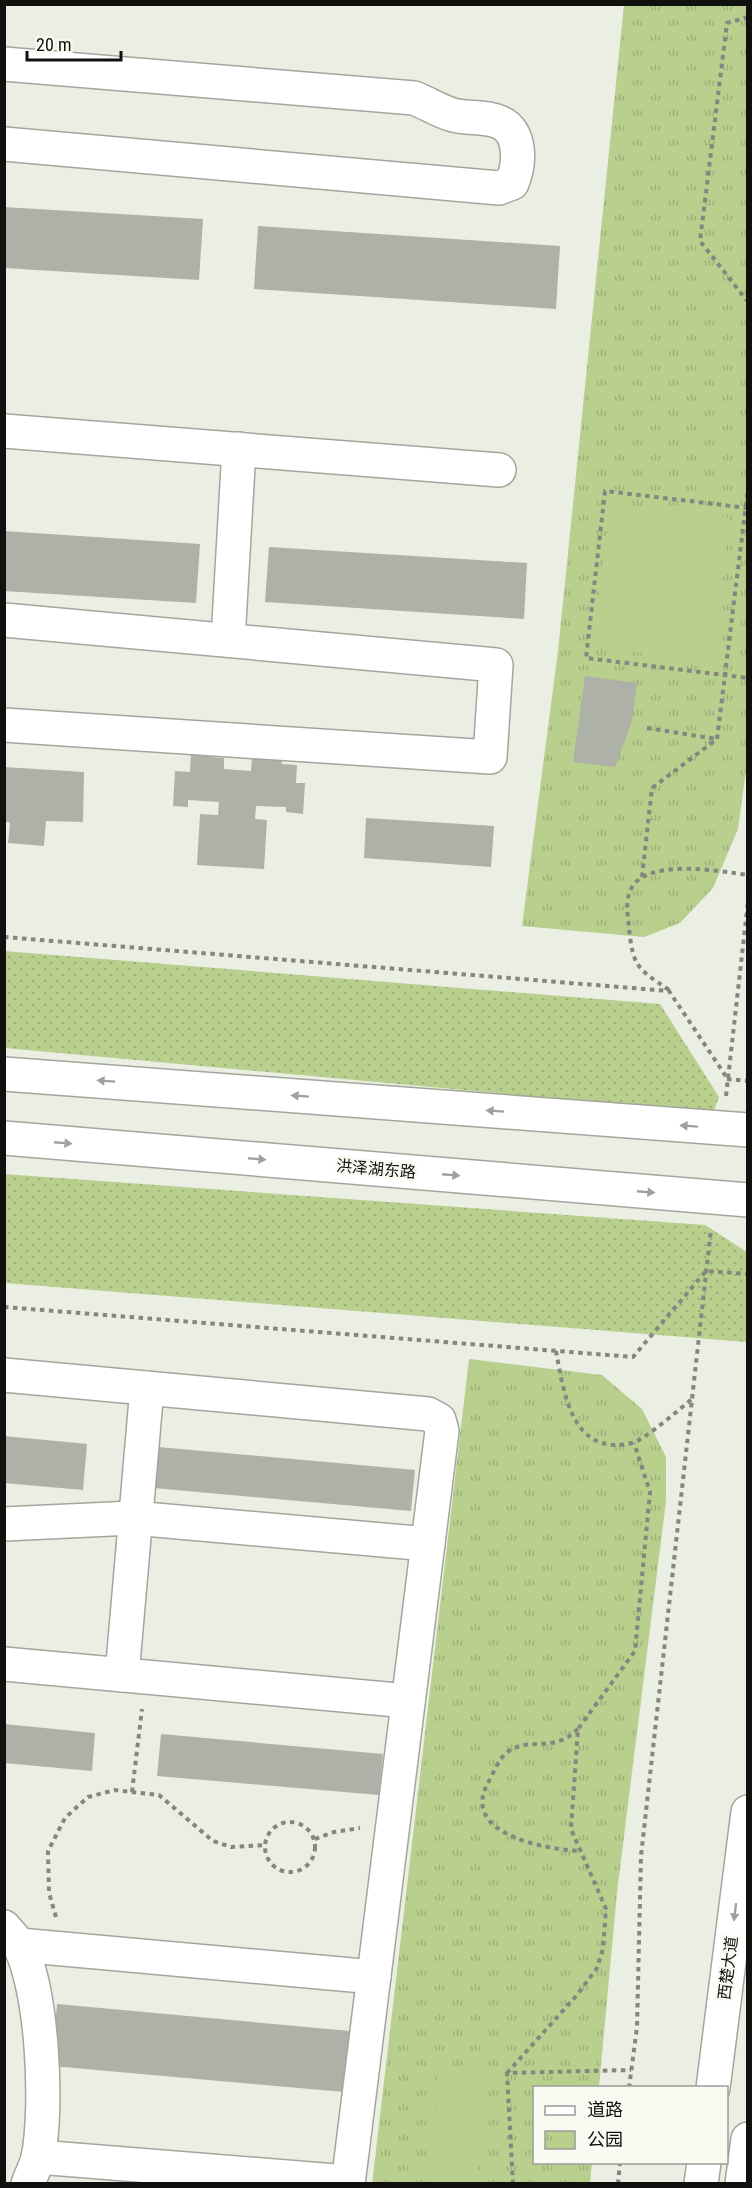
<svg xmlns="http://www.w3.org/2000/svg" width="752" height="2188" viewBox="0 0 752 2188" font-family="'Roboto Condensed','Noto Sans SC',sans-serif">
<style>
.grass{fill:url(#grass-dots)}
.park{fill:url(#park-tufts)}
.pitch{fill:#b8cf8e}
.building{fill:#adb1a7}
.lines{fill:none;stroke-linecap:round;stroke-linejoin:round}
.minor-casing{stroke:#a2a69c;stroke-width:36}
.major-casing{stroke:#a2a69c;stroke-width:36}
.highway-casing{stroke:#a2a69c;stroke-width:36}
.path{stroke:#84867f;stroke-width:4;stroke-dasharray:4.5 4.5;stroke-linecap:butt}
.minor{stroke:#fff;stroke-width:33}
.major{stroke:#fff;stroke-width:33}
.highway{stroke:#fff;stroke-width:33}
.oneway{fill:#9fa09f}
.labels{text-anchor:middle;dominant-baseline:central;stroke-width:5;stroke-linejoin:round;paint-order:stroke}
.street-label{font-size:16px;fill:#10110e;stroke:#f7fbf1}
</style>
<defs>
<pattern id="grass-dots" width="8" height="8" patternUnits="userSpaceOnUse" patternTransform="scale(1.5)"><rect width="8" height="8" fill="#b8cf8e"/><path d="M2 2h.1M6 6h.1" fill="none" stroke="#9db179" stroke-width="1.8" stroke-linecap="round"/></pattern>
<pattern id="park-tufts" width="24" height="20" patternUnits="userSpaceOnUse" patternTransform="scale(1.5)"><rect width="24" height="20" fill="#b8cf8e"/><path d="M3 7l-1-3M5 7V3M7 7l1-3M15 17l-1-3M17 17v-4M19 17l1-3" fill="none" stroke="#9db179"/></pattern>
</defs>
<rect width="100%" height="100%" fill="#eaeee3"/>
<g class="grass">
<polygon points="4,951 660,1004 719,1097 713,1113 5,1048"/>
<polygon points="4,1174 705,1225 747,1252 747,1342 5,1283"/>
</g>
<g class="park">
<polygon points="624,5 747,5 748,756 738,829 713,888 680,923 644,937 522,926 558,651"/>
<polygon points="469,1359 602,1375 642,1409 666,1457 666,1501 617,1892 599,2087 534,2088 534,2162 592,2163 590,2183 372,2184"/>
</g>
<g class="pitch">
<polygon points="610,504 730,518 713,661 593,647"/>
<polygon points="440,2065 489,2071 475,2183 427,2183"/>
</g>
<g class="building">
<polygon points="4,207 203,219 199,280 4,268"/>
<polygon points="258,226 560,246 556,309 254,289"/>
<polygon points="4,531 200,544 196,603 4,591"/>
<polygon points="269,547 527,563 524,619 265,602"/>
<polygon points="585,676 637,683 632,721 615,767 573,762"/>
<polygon points="191,752 210,752 210,757 224,758 224,769 251,771 252,758 263,759 263,755 282,755 282,764 297,765 296,783 305,783 303,814 286,812 286,807 256,806 255,819 267,820 264,869 197,865 200,814 218,815 219,802 188,800 188,807 173,806 175,771 190,772"/>
<polygon points="4,767 84,772 83,822 46,821 44,846 8,843 10,823 4,821"/>
<polygon points="366,818 494,826 491,867 364,858"/>
<polygon points="4,1436 87,1444 83,1490 4,1483"/>
<polygon points="158,1447 415,1470 411,1511 154,1488"/>
<polygon points="4,1724 95,1733 92,1771 4,1763"/>
<polygon points="161,1734 383,1754 379,1795 157,1776"/>
<polygon points="57,2004 350,2031 344,2092 52,2066"/>
</g>
<g class="lines">
<g class="minor-casing">
<g id="minor">
<path d="M4,64L414,98C427,103 439,111 453,115C467,119 485,116 499,122C522,131 520,164 512,183L499,188L4,144"/>
<polyline points="4,431 499,470"/>
<polyline points="4,620 496,665 490,757 4,725"/>
<polyline points="228,640 239,449"/>
<polyline points="4,1375 428,1414 439,1420 442,1431 348,2184"/>
<polyline points="4,1524 133,1518 428,1544"/>
<polyline points="4,1664 408,1701"/>
<polyline points="122,1675 147,1388"/>
<path d="M4,1927C9,1933 15,1939 19,1945C43,1989 48,2109 38,2158C36,2166 31,2175 28,2184"/>
<polyline points="19,1945 374,1977"/>
<polyline points="38,2157 348,2182"/>
</g>
</g>
<g class="major-casing">
<g id="major">
<polyline points="4,1074 748,1130"/>
<polyline points="4,1138 748,1200"/>
</g>
</g>
<g class="highway-casing">
<g id="highway">
<polyline points="713,2088 748,1812"/>
<polyline points="701,2184 704,2162"/>
<polyline points="742,2184 748,2139"/>
</g>
</g>
<g class="path">
<polyline points="748,17 727,23 700,241 748,302"/>
<polyline points="748,508 605,491 586,658 748,678"/>
<polyline points="647,728 717,739"/>
<polyline points="642,877 652,788 717,739 748,488"/>
<polyline points="4,937 669,991 727,1078"/>
<path d="M669,990C637,968 633,967 629,928C628,916 625,903 630,891C644,857 719,871 748,875"/>
<polyline points="727,1079 748,1081"/>
<polyline points="726,1096 748,902"/>
<polyline points="4,1307 633,1357 706,1271 748,1274"/>
<path d="M556,1351C564,1394 572,1457 632,1443C643,1441 681,1408 692,1399"/>
<path d="M578,1729C573,1733 568,1738 562,1740C545,1747 525,1740 509,1751C500,1756 494,1772 489,1781C458,1834 544,1849 580,1851"/>
<polyline points="132,1792 142,1709"/>
<circle cx="290" cy="1847" r="25"/>
<polyline points="315,1839 334,1832 360,1828"/>
<polyline points="56,1917 49,1893 48,1851 65,1818 88,1797 115,1790 159,1795 213,1841 231,1847 265,1845"/>
<polyline points="507,2073 577,1995 597,1968 603,1949 606,1909 571,1829 578,1729 635,1651 650,1492 634,1443"/>
<polyline points="629,2088 637,2027 641,1856 711,1229"/>
<polyline points="513,2184 507,2073 631,2070"/>
<polyline points="618,2184 620,2162"/>
</g>
<use href="#minor" class="minor"/>
<use href="#major" class="major"/>
<use href="#highway" class="highway"/>
</g>
<defs><path id="oneway-solid" d="M-6-.8H1V-3.2L6.5 0L1 3.2V.8H-6Z" transform="scale(1.5)"/></defs>
<g class="oneway">
<use href="#oneway-solid" transform="translate(106 1081) rotate(-176)"/>
<use href="#oneway-solid" transform="translate(300 1096) rotate(-176)"/>
<use href="#oneway-solid" transform="translate(495 1111) rotate(-176)"/>
<use href="#oneway-solid" transform="translate(689 1126) rotate(-176)"/>
<use href="#oneway-solid" transform="translate(63 1143) rotate(5)"/>
<use href="#oneway-solid" transform="translate(257 1159) rotate(5)"/>
<use href="#oneway-solid" transform="translate(451 1175) rotate(5)"/>
<use href="#oneway-solid" transform="translate(646 1192) rotate(5)"/>
<use href="#oneway-solid" transform="translate(735 1912) rotate(97)"/>
</g>
<g class="labels">
<g class="street-label">
<text transform="translate(376 1169) rotate(5)">洪泽湖东路</text>
<text transform="translate(728 1968) rotate(-83)">西楚大道</text>
</g>
</g>
<rect width="752" height="2188" fill="none" stroke="#10110e" stroke-width="12"/>
<rect x="533" y="2086" width="195" height="78" fill="#f7fbf1" stroke="#9b9d96" stroke-width="1.5"/>
<rect x="545" y="2106" width="30" height="9" fill="#ffffff" stroke="#9b9d96" stroke-width="1.5"/>
<text x="587" y="2116" font-size="18" fill="#10110e">道路</text>
<rect x="545" y="2131" width="30" height="18" fill="url(#park-tufts)" stroke="#9b9d96" stroke-width="1.5"/>
<text x="587" y="2146" font-size="18" fill="#10110e">公园</text>
<path d="M27 51v9h94v-9" fill="none" stroke="#10110e" stroke-width="3"/>
<text x="36" y="51" font-size="18" fill="#10110e" stroke="#f7fbf1" stroke-width="4.5" paint-order="stroke">20 m</text>
</svg>
